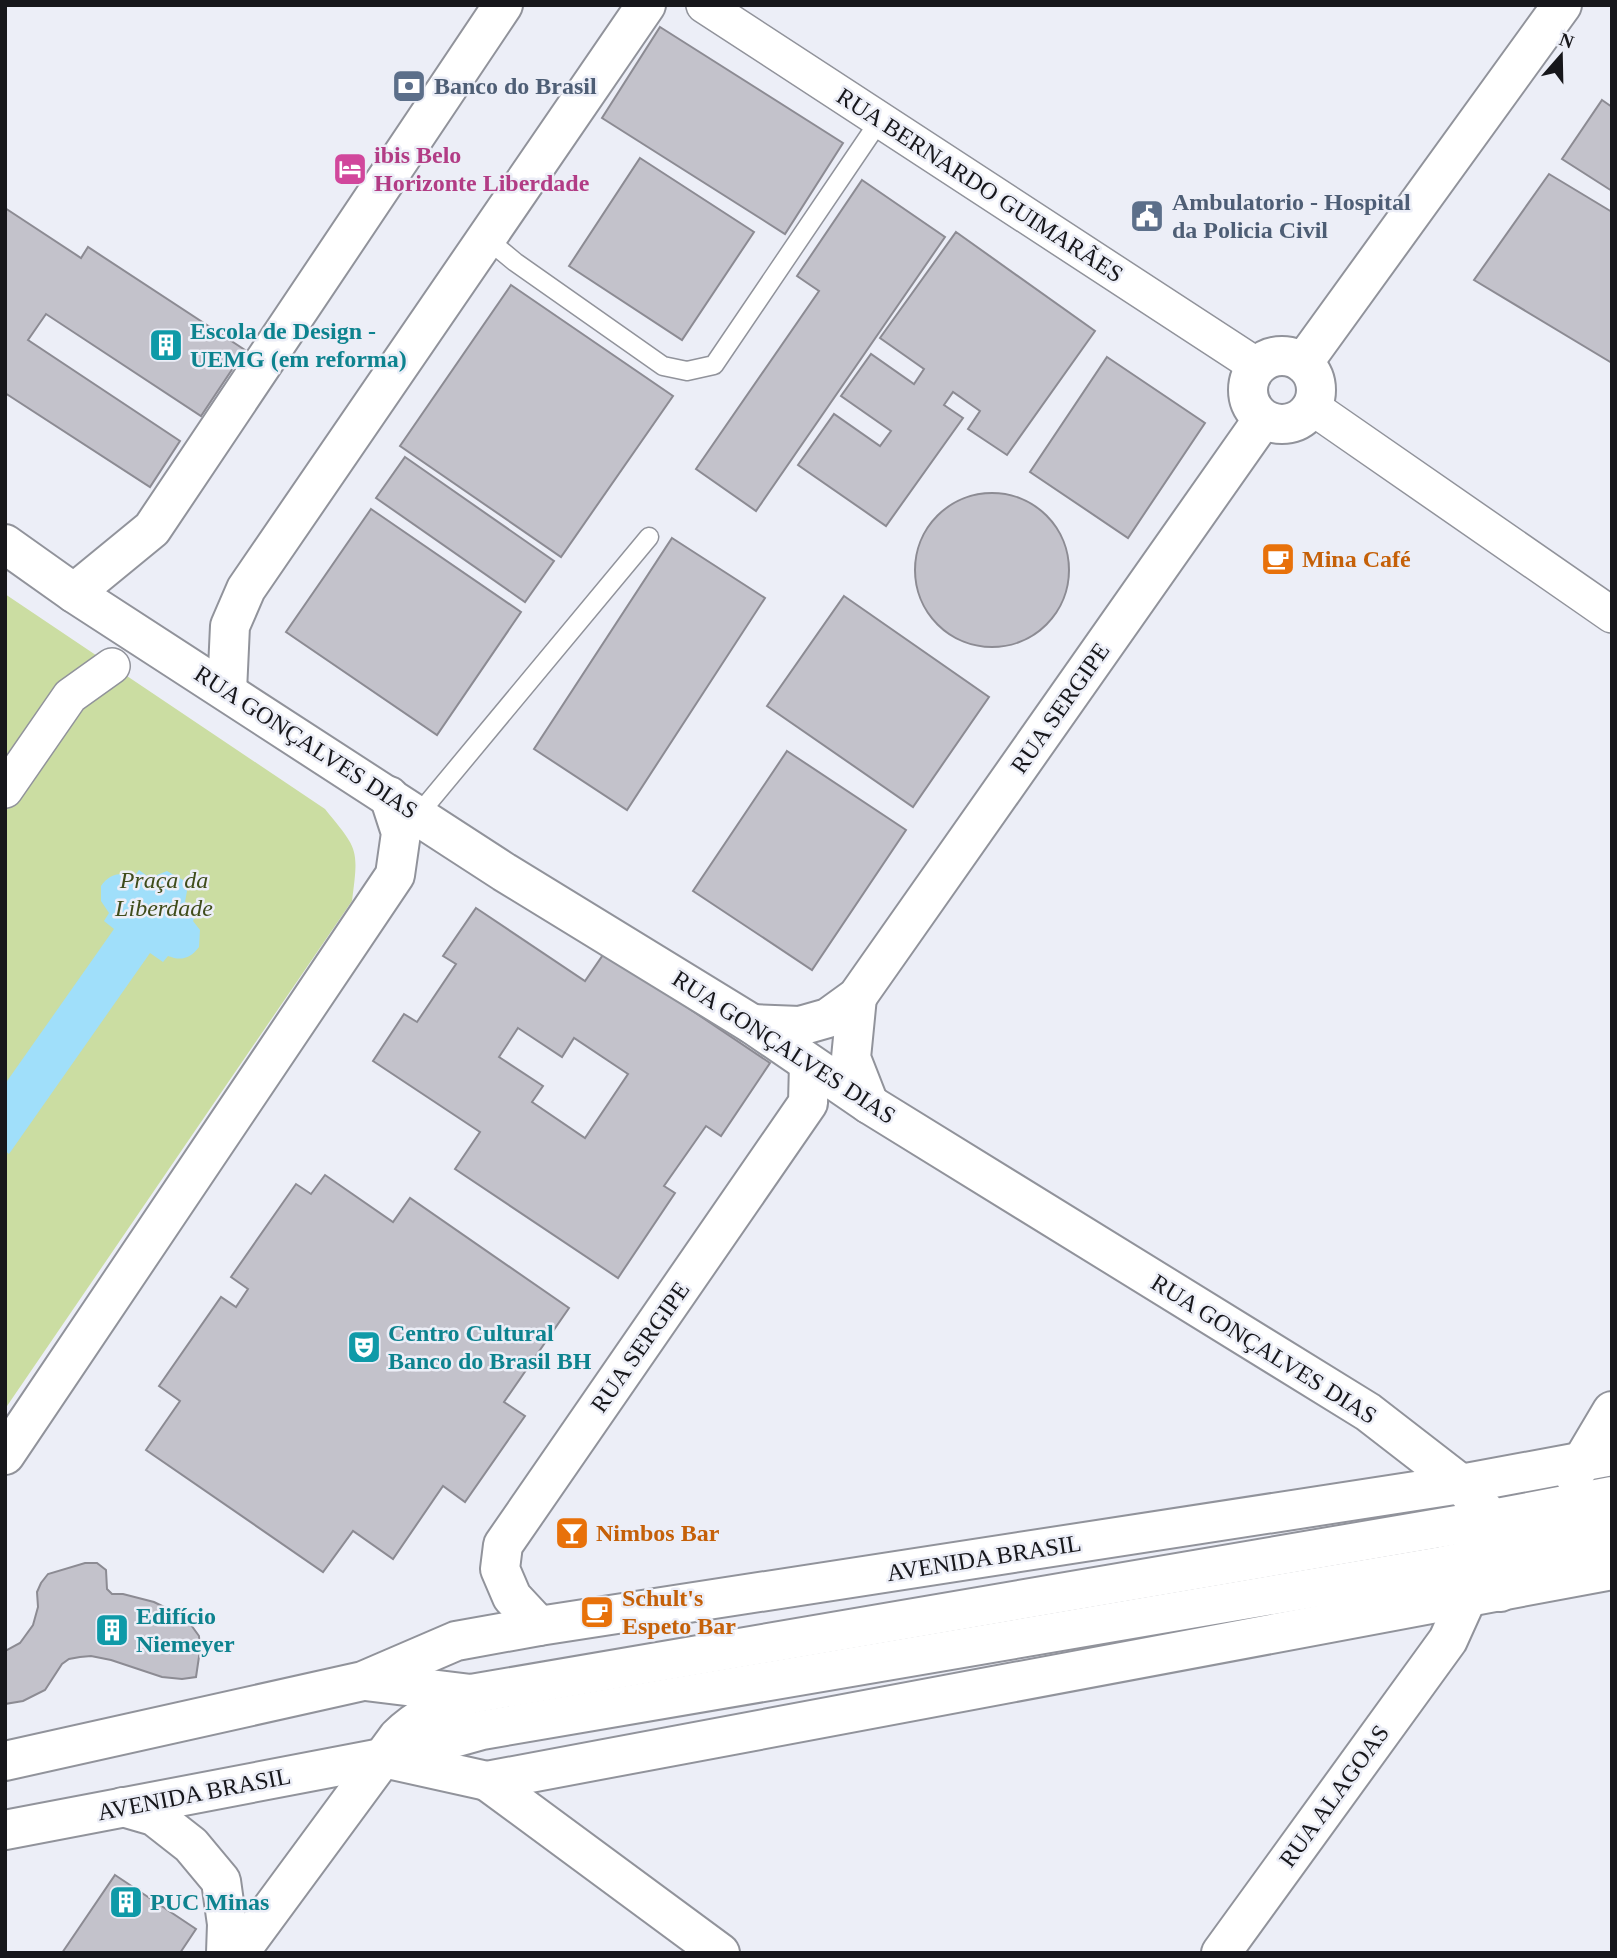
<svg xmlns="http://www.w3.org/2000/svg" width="1617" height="1958" viewBox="0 0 1617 1958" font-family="'Times New Roman',serif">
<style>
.green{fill:#cbdda2}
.water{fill:#a0dffa}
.building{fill:#c3c2cb;stroke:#8c8b93;stroke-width:2;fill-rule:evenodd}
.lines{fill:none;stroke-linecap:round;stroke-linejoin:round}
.lane-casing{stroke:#91939b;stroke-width:21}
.street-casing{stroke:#91939b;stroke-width:38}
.secondary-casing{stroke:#91939b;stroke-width:42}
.lane{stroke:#fff;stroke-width:18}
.street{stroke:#fff;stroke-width:35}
.secondary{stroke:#fff;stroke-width:38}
.labels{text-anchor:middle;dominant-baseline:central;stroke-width:5;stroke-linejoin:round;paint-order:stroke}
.service-label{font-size:24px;font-weight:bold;fill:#4e5e75;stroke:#eceef7;text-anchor:start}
.hotel-label{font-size:24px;font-weight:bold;fill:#b23c85;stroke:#eceef7;text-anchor:start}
.street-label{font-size:24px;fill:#17171b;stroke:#eceef7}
.culture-label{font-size:24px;font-weight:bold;fill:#0d838f;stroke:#eceef7;text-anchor:start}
.food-label{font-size:24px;font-weight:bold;fill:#c56008;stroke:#eceef7;text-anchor:start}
.park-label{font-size:24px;font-style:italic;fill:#3f4c1b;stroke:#eceef7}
</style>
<rect width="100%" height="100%" fill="#eceef7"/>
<path class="green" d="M5,594L325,809C358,850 359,847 352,901L5,1409Z"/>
<path class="water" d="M139,870L150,878L167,871L183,880L187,891L185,902L198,912L193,921L200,930L199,947C190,959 181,961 168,956L163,962L150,953L9,1154L5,1151V1084L114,929L104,921L109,913L101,901V886C109,874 121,871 134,877Z"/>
<g class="building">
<polygon points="660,27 843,143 785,234 602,118"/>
<polygon points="1602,100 1612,107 1612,191 1562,159"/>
<polygon points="640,158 754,232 682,340 569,266"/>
<polygon points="1549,174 1612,212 1612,363 1474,280"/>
<polygon points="862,180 945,237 756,511 696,469 819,291 797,276"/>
<polygon points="5,208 81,258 88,247 245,350 201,416 46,314 28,340 180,441 150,487 5,393"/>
<polygon points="956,232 1095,331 1007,455 968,429 980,411 953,392 944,405 963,418 886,526 798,465 834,414 880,446 891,431 841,396 871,354 914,384 924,369 880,338"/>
<polygon points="511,285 673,396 561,557 400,446"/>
<polygon points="1107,357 1205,423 1128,538 1030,472"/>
<polygon points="405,457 554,561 525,602 376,498"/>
<circle cx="992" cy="570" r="77"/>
<polygon points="371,509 521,612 437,735 286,632"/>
<polygon points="672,538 765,598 627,810 534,749"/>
<polygon points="844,596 989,697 913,807 767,706"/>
<polygon points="787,751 906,830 812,970 693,891"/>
<path d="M476,908L585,981L605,952L770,1063L721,1136L706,1126L664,1186L675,1193L618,1278L455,1169L480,1132L373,1061L404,1014L417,1022L456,964L443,956ZM518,1028L562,1057L574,1038L628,1074L585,1138L532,1102L543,1086L499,1057Z"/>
<polygon points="325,1175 393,1222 410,1198 569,1308 504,1402 525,1416 465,1502 443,1486 393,1559 353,1531 323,1572 146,1450 180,1401 159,1386 221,1297 236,1307 248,1289 231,1277 296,1184 311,1194"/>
<polygon points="85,1563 97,1563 106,1570 107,1589 112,1594 123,1594 154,1602 177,1613 191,1625 199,1636 200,1650 196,1677 182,1679 162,1677 111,1660 91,1656 80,1657 69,1659 62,1664 45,1690 23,1701 5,1704 5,1651 20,1643 33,1625 38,1607 37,1592 41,1583 48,1574"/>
<polygon points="115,1875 196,1929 180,1953 62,1953"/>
</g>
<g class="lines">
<g class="lane-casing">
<g id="lane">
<polyline points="486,238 515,262 663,366 687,371 714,365 880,120"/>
<polyline points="418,815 649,537"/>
</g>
</g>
<g class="street-casing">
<g id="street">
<polyline points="704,5 1257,366"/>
<polyline points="1312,407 1612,615"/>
<polyline points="5,790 70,696 112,666"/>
</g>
</g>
<g class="secondary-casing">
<g id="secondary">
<circle cx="1282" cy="390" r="34"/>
<polyline points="1303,363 1562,5"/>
<polyline points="5,544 74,593 504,872 752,1024 869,1104 1368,1412 1461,1484 1492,1519 1498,1555 1500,1592"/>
<polyline points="74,593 152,529 503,5"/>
<polyline points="227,691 230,626 246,589 646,5"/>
<polyline points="857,997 851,1058 869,1104"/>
<polyline points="752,1024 800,1026 828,1018 857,997 1263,419"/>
<polyline points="5,1455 395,875 401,833 389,796"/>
<polyline points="1574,1475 1612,1411"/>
<polyline points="539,1626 512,1597 500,1569 503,1545 808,1103 809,1064"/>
<polyline points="365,1681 471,1694 1492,1519 1612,1496"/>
<polyline points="388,1759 487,1781 1612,1570"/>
<polyline points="5,1761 363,1681 456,1641 539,1626 1461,1484 1612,1456"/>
<polyline points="487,1781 720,1953"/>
<polyline points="123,1807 154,1816 191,1845 221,1881 227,1924 226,1953"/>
<polyline points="5,1830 382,1758 482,1730 1442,1566 1612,1532"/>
<path d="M239,1953L398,1737C419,1716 443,1706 471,1694"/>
<polyline points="1221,1953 1448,1640 1467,1598 1465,1581"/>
</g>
</g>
<use href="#lane" class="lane"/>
<use href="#street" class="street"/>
<use href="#secondary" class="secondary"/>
</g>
<defs>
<g id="bank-square" transform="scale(1.75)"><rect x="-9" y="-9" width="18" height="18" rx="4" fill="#5c6f8a" stroke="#eceef7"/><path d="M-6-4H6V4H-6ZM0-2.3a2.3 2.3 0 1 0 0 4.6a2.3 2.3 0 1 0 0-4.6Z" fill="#fff"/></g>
<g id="hotel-square" transform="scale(1.75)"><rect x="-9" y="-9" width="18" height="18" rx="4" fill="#d1479c" stroke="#eceef7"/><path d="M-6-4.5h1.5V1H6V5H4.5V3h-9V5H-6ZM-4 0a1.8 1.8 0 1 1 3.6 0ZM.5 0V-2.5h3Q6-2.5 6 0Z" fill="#fff"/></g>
<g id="civic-square" transform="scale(1.75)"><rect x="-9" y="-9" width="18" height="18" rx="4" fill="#5c6f8a" stroke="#eceef7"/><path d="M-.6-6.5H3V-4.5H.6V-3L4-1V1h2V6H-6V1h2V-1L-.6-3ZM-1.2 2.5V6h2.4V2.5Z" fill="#fff"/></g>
<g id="building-square" transform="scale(1.75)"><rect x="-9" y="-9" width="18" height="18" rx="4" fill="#0f9aa8" stroke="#eceef7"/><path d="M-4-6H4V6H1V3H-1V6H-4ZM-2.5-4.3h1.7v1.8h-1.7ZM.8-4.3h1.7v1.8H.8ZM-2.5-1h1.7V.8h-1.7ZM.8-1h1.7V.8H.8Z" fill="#fff"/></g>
<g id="cafe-square" transform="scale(1.75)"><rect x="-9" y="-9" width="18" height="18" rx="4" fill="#e8710a" stroke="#eceef7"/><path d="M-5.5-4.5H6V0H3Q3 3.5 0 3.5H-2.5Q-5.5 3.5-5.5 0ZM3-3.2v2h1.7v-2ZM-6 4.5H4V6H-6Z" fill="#fff"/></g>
<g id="theatre-square" transform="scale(1.75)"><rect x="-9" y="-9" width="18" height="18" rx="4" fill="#0f9aa8" stroke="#eceef7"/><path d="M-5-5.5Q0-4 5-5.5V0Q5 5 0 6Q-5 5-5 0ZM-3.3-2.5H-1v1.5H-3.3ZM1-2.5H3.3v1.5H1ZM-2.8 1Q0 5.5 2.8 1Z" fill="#fff"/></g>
<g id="bar-square" transform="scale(1.75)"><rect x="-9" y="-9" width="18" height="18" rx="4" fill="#e8710a" stroke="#eceef7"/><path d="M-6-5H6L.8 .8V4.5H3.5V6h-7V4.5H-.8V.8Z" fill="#fff"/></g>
</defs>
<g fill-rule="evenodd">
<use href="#bank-square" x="409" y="86"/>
<use href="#hotel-square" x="350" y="169"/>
<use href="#civic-square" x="1147" y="216"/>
<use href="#building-square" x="166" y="345"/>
<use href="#cafe-square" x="1278" y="559"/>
<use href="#theatre-square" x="364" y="1347"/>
<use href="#bar-square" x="572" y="1533"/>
<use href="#cafe-square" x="597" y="1612"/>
<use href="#building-square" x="112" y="1630"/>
<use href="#building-square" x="126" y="1902"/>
</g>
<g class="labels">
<g class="service-label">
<text x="434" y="86">Banco do Brasil</text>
<text x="1172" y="202">Ambulatorio - Hospital<tspan x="1172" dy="28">da Policia Civil</tspan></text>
</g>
<g class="hotel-label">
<text x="374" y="155">ibis Belo<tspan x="374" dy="28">Horizonte Liberdade</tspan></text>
</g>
<g class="street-label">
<text transform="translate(980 185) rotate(33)">RUA BERNARDO GUIMARÃES</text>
<text transform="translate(1060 708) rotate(-55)">RUA SERGIPE</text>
<text transform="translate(306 742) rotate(33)">RUA GONÇALVES DIAS</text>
<text transform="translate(784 1047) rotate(33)">RUA GONÇALVES DIAS</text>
<text transform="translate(640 1347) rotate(-55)">RUA SERGIPE</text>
<text transform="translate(1264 1349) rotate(32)">RUA GONÇALVES DIAS</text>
<text transform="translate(984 1558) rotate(-9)">AVENIDA BRASIL</text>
<text transform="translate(194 1794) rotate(-11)">AVENIDA BRASIL</text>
<text transform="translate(1334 1796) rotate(-54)">RUA ALAGOAS</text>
</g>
<g class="culture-label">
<text x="190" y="331">Escola de Design -<tspan x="190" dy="28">UEMG (em reforma)</tspan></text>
<text x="388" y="1333">Centro Cultural<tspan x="388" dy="28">Banco do Brasil BH</tspan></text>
<text x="136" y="1616">Edifício<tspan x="136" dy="28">Niemeyer</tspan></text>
<text x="150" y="1902">PUC Minas</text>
</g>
<g class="food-label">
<text x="1302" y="559">Mina Café</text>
<text x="596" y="1533">Nimbos Bar</text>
<text x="622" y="1598">Schult's<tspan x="622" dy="28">Espeto Bar</tspan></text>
</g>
<g class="park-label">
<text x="164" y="880">Praça da<tspan x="164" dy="28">Liberdade</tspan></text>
</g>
</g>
<rect width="1617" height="1958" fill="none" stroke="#17171b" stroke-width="14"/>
<g transform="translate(1561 56) rotate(20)" stroke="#eceef7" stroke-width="5" paint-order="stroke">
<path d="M0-5L12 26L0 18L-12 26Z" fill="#17171b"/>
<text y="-10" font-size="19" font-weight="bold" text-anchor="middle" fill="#17171b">N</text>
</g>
</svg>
